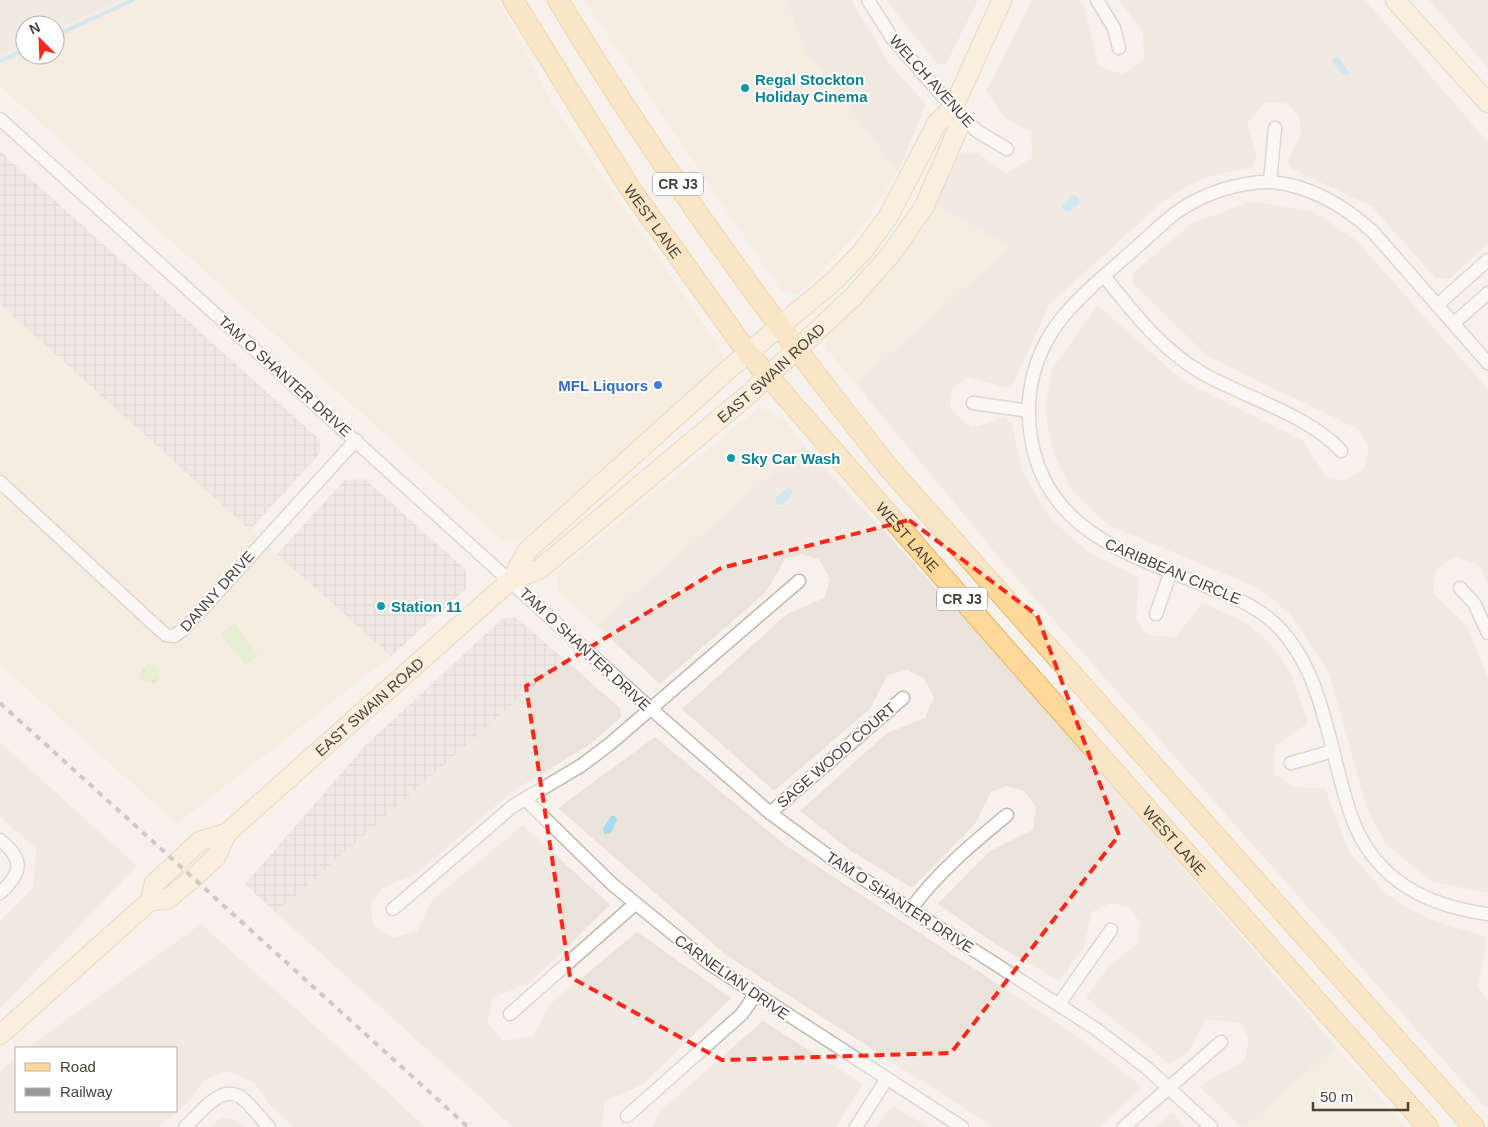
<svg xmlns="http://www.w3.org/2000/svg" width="1488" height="1127" viewBox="0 0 1488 1127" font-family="Arial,sans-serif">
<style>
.residential{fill:#eae3d9}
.commercial{fill:#f7e6d7}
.industrial{fill:url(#industrial-grid)}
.grass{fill:#d7eab4}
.park{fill:url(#park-tufts)}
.water{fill:#a7dbf2}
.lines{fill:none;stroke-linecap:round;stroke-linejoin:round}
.stream{stroke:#a7dbf2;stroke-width:4}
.street-casing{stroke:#c1b8ad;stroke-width:15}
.secondary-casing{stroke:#d6c09a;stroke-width:21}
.primary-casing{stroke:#e6b468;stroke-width:22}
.street{stroke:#fff;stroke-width:12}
.secondary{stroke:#ffedcb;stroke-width:19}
.primary{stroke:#ffd99a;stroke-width:20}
.rail{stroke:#999;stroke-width:4;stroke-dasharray:6 6;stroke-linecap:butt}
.marked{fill:none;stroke:#fd271b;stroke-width:4;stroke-dasharray:10 6;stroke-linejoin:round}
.culture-dot{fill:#0f9aa8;stroke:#fff;stroke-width:2}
.shop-dot{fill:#3f7fe0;stroke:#fff;stroke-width:2}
.labels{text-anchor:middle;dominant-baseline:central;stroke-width:4;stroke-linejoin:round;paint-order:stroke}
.shield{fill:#fff;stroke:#807a74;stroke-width:1}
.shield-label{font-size:14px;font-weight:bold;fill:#4a4138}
.culture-label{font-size:15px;font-weight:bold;fill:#0d838f;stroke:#fff;text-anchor:start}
.street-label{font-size:15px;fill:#4a4138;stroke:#fff}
.shop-label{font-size:15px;font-weight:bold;fill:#366cbe;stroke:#fff;text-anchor:end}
</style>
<defs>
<pattern id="industrial-grid" width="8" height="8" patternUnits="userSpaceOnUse" patternTransform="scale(1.25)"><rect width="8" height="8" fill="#e5e0dc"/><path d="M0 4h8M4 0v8" fill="none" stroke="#c6c1be"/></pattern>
<pattern id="park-tufts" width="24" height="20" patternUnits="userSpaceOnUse" patternTransform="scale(1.25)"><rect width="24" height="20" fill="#d7eab4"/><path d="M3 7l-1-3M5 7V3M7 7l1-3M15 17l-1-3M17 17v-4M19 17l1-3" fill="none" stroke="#baca9c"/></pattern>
</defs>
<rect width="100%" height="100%" fill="#f6f1eb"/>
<g class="residential">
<polygon points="0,0 123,0 55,30 55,25 25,25 25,44 0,55"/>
<polygon points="786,0 851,0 891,66 926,104 898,172 805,50"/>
<polygon points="886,0 978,0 946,64 938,65"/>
<polygon points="1032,0 1080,0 1084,5 1098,66 1122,74 1144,59 1143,31 1118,0 1365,0 1488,142 1488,244 1449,279 1436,278 1371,206 1292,169 1287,162 1301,133 1299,116 1286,103 1266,102 1247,123 1257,157 1252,167 1203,178 1163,201 1049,305 1014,383 1006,388 968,377 952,390 950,408 971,428 1004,418 1012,424 1022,471 1052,520 1089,553 1139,577 1136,619 1147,635 1176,637 1202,603 1245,622 1271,644 1291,673 1308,723 1275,746 1274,774 1293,787 1325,788 1349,852 1387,895 1426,918 1487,937 1478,987 1488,1000 1488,1106 1484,1106 1012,573 856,384 1011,247 935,204 960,153 978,153 1005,174 1032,158 1031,132 1004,117 986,91"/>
<polygon points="1429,0 1488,0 1488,68"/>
<polygon points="1256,202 1314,212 1357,241 1488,389 1488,585 1480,566 1455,557 1436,570 1433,593 1467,626 1488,678 1488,893 1432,882 1385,843 1367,809 1329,673 1290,614 1256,587 1108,525 1072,491 1053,453 1045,410 1052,369 1098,305 1183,381 1302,440 1326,477 1344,481 1364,469 1369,447 1358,429 1207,356 1133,283 1133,273 1192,223 1248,203"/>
<polygon points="804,445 1032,691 1336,1047 1244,1127 1241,1127 1199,1086 1245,1060 1249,1039 1241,1023 1206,1019 1189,1051 1170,1064 1086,998 1108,967 1138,943 1140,922 1129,907 1111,903 1092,912 1083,948 1059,981 994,943 938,904 990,851 1033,830 1036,807 1024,791 1006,786 991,792 975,824 912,888 851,851 800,811 887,733 925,718 934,698 924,678 907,670 888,675 869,710 774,791 682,709 787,614 824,598 830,580 820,560 802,554 785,559 766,592 660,684 597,626"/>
<polygon points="564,659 620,708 621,717 589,745 513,791 416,874 382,888 371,903 373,924 393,938 417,931 432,900 523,825 610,905 531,982 493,998 487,1022 503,1041 533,1036 549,1005 637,932 731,998 643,1084 605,1102 602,1127 513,1127 276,913"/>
<polygon points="655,737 785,845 1076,1035 1142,1087 1100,1127 993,1127 726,955 558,808"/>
<polygon points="0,742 137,866 0,1008 0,921 33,888 36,848 0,817"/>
<polygon points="201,924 343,1051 425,1127 294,1127 270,1105 254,1082 227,1071 204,1080 187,1103 159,1127 0,1127 0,1072 16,1058 16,1111 176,1111 176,1048 27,1048"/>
<polygon points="763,1021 863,1084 836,1127 652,1127 660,1111"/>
<polygon points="893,1106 928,1127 876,1127"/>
<polygon points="1172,1113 1185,1127 1155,1127"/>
<polygon points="221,1118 234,1119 244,1127 211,1127"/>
</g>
<g class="commercial">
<polygon points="123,0 498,0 553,105 723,353 722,364 519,541 503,541 0,86 0,55 25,44 25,55 55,55 55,30"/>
<polygon points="584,0 786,0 805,50 898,172 857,234 799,294 782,292"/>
<polygon points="935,204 1011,247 856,384 825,347 826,331"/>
<polygon points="0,304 391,656 177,824 0,664"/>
<polygon points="760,407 784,419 804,445 597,626 557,590 557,572"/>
<polygon points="1336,1047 1405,1127 1244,1127"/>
</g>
<g class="industrial">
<polygon points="0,151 320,440 320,453 250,530 0,304"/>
<polygon points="365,479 466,570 466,589 391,656 277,554 345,480"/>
<polygon points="515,617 564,659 276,913 245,884 366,745 502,619"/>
</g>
<polygon class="grass" points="235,623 258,655 245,665 221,634"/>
<polygon class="park" points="150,663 159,671 160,679 155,683 146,683 138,675"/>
<g class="water">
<polygon points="1338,56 1350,73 1348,75 1343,75 1333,63 1333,58"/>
<polygon points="1072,195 1078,197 1080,203 1069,212 1064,210 1062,205"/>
<polygon points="787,488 792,489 793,493 783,505 776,505 776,498"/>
<polygon points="611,816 615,816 617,820 611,833 604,834 603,829"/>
</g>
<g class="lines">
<g class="stream">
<polyline points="55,36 133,0"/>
<polyline points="0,61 25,50"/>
</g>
<g class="street-casing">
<g id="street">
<polyline points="868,0 892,38 953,108 977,131 1007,149"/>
<polyline points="1097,0 1114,28 1119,48"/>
<polyline points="0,119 650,708 770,813 834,860 1096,1029 1148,1069 1211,1127"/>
<polyline points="1270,182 1275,128"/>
<path d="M1104,276C1132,311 1162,350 1202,373C1244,397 1309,415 1341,451"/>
<polyline points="1437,305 1488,260"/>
<polyline points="1454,323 1488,293"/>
<path d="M1488,363L1373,232C1346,207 1310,185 1271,182C1247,181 1216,190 1195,201C1173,212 1156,230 1138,246C1106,275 1066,304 1046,342C1028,376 1025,412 1033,448C1053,536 1139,558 1211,588C1238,599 1263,609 1283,632C1306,659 1317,690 1326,724C1335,755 1341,788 1352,818C1375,880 1426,906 1488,914"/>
<polyline points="973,403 1029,411"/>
<polyline points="0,482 159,629 166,635 174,636 184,629 356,440"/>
<polyline points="1460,588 1474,603 1488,633"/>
<polyline points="1156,614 1171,571"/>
<polyline points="1291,763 1333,751"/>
<polyline points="525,799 612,884 710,964 962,1127"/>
<polyline points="770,813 903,698"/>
<path d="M0,840C25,860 22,873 0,893"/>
<polyline points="393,909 513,806 582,765 611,743 799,581"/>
<path d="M910,910C938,872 972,844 1007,815"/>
<polyline points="1059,1004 1111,930"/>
<polyline points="510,1014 635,904"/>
<polyline points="627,1116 742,1014 755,995"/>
<path d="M185,1127C198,1116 219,1085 239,1096C248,1101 261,1119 269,1127"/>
<polyline points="856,1127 886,1080"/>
<polyline points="1124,1127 1221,1042"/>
</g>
</g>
<g class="secondary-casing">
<g id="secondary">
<polyline points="1395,0 1488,103"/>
<path id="s1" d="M511,580L540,569L749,394L854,296L891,254L924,207L958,129L953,108"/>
<polyline points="150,901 168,899 193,878 216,857 227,833"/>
<path id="s2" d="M0,1035L150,901L154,884L200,841L227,833L511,580L528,550L730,368L834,281L863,251L888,217L937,123L953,108L1002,0"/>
</g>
</g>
<g class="primary-casing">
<g id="primary">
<path id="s3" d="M513,0L631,190L748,353L997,639L1428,1127"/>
<path d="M558,0C656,163 770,318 888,467L1474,1127"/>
</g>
</g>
<use href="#street" class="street"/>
<use href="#secondary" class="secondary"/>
<use href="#primary" class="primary"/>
<polyline class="rail" points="0,703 468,1127"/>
</g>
<path d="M0 0H1488V1127H0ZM909,520L1037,615L1119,835L951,1053L722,1060L570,977L526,686L721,568Z" fill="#f6f1eb" fill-opacity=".55" fill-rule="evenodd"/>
<path class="marked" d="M909,520L1037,615L1119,835L951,1053L722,1060L570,977L526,686L721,568Z"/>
<g class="culture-dot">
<circle cx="745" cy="88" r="5"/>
<circle cx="731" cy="458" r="5"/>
<circle cx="381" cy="606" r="5"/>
</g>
<circle class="shop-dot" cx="658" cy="385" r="5"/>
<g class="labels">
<g class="shield">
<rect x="653" y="172.5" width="50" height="23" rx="4"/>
<rect x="937" y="587.5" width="50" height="23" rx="4"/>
</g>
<g class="shield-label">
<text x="678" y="184">CR J3</text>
<text x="962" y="599">CR J3</text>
</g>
<g class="culture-label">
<text x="755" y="79">Regal Stockton<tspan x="755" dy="17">Holiday Cinema</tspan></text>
<text x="741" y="458">Sky Car Wash</text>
<text x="391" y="606">Station 11</text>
</g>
<g class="street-label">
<text transform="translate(932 81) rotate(48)">WELCH AVENUE</text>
<text stroke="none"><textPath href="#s3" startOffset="262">WEST LANE</textPath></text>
<text stroke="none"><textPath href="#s1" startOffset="334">EAST SWAIN ROAD</textPath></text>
<text transform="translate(285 376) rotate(42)">TAM O SHANTER DRIVE</text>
<text stroke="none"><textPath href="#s3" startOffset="668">WEST LANE</textPath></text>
<text transform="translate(1173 571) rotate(23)">CARIBBEAN CIRCLE</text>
<text transform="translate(217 591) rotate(-48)">DANNY DRIVE</text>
<text transform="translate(585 649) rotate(43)">TAM O SHANTER DRIVE</text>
<text stroke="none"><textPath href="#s2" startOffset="500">EAST SWAIN ROAD</textPath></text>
<text transform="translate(836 755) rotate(-41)">SAGE WOOD COURT</text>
<text stroke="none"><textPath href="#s3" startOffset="1072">WEST LANE</textPath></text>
<text transform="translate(900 902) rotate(33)">TAM O SHANTER DRIVE</text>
<text transform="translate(732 977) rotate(35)">CARNELIAN DRIVE</text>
</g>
<g class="shop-label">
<text x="648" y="385">MFL Liquors</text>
</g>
</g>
<rect x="15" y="1047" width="162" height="65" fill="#ffffff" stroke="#b7b3af"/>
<rect x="25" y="1063" width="25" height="8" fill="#ffd99a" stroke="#b7b3af"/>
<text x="60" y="1072" font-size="15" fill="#4a4138">Road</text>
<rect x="25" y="1088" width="25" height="8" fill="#999999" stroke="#b7b3af"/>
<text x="60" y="1097" font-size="15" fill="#4a4138">Railway</text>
<g transform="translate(40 40) rotate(336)"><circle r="24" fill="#ffffff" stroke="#b7b3af"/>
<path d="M0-4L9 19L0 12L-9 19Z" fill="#fd271b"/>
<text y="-8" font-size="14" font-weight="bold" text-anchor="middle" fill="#4a4138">N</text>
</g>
<path d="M1313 1102v8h95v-8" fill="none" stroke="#4a4138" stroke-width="2.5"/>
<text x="1320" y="1102" font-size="15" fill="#4a4138" stroke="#ffffff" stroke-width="4" paint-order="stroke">50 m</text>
</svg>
